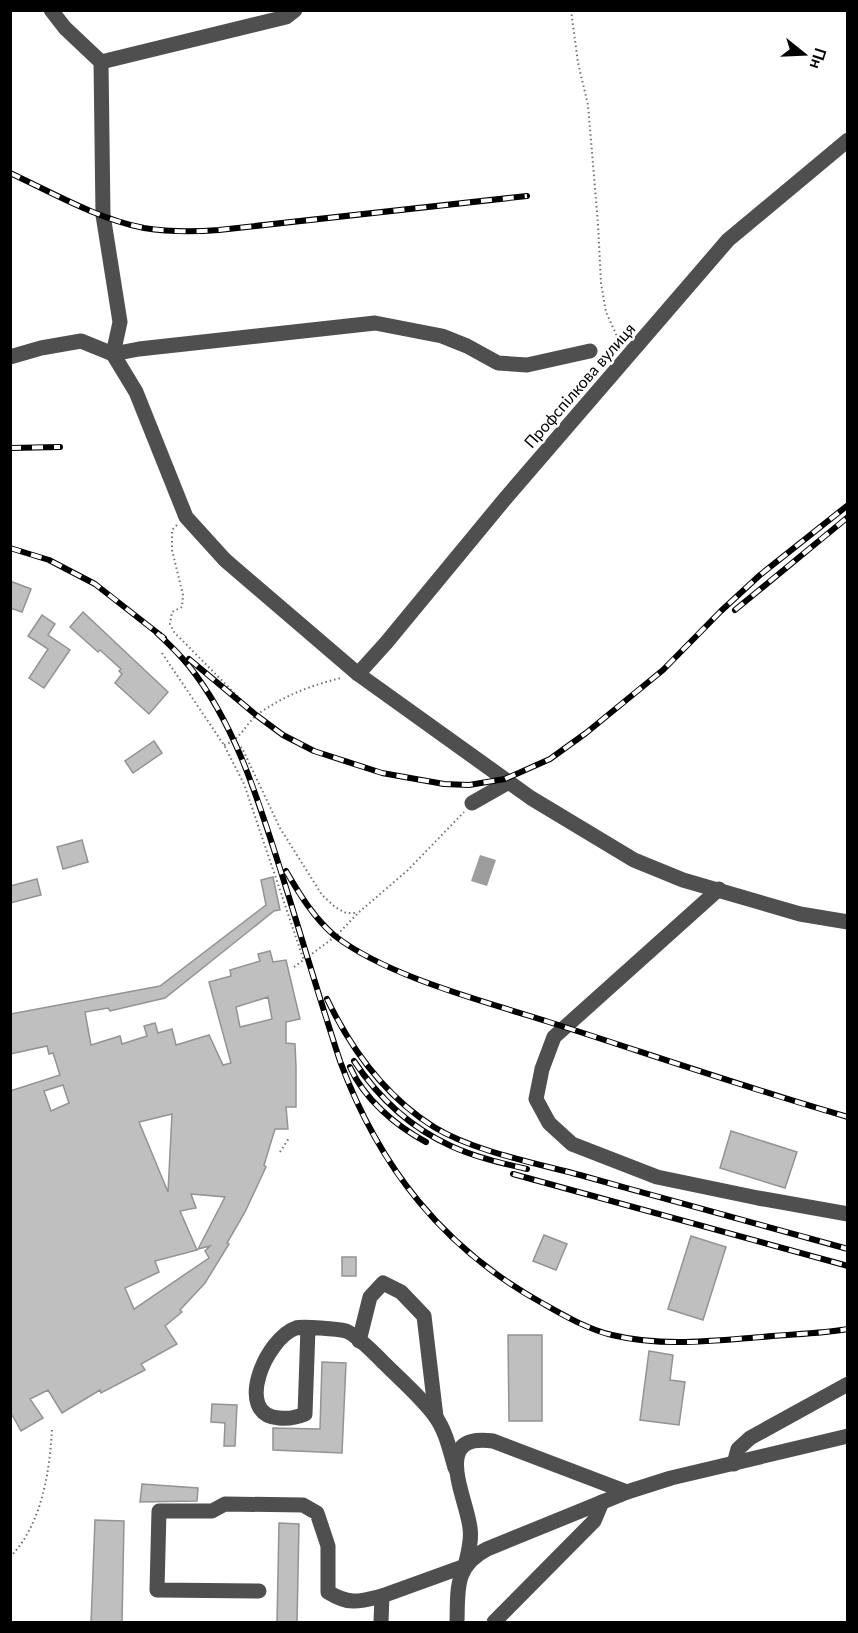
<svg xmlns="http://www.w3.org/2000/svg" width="858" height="1633" viewBox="0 0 858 1633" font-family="Lato,sans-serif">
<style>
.water{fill:#9d9d9d}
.building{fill:#bfbfbf;stroke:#939393;stroke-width:1.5;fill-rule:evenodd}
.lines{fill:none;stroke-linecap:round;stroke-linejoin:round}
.path{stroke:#717171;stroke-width:2;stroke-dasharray:1.5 3;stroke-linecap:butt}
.minor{stroke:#4f4f4f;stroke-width:15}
.rail-casing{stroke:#000;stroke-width:6}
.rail{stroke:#fff;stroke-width:4;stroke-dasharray:11;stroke-linecap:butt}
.labels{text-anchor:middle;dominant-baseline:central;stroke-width:5;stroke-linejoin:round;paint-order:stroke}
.street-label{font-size:16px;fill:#000;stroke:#fff}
</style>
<rect width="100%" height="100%" fill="#fff"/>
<polygon class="water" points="480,855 496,860 487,886 471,881"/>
<g class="building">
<polygon points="10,581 31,589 22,612 10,608"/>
<polygon points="83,612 168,692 149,714 115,683 122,674 119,671 121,669 100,650 98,652 70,627"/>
<polygon points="42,615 55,624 48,635 70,650 44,688 29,678 48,649 28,636"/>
<polygon points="154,741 162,753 133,773 125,761"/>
<polygon points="82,840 88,862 63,869 57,847"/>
<path d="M273,877L280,910L274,911L165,998L110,1011L108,1008L85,1012L91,1045L120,1036L122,1044L147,1036L144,1026L155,1023L158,1033L172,1029L176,1045L209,1035L223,1065L231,1063L209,982L231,976L230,970L260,961L258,954L270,951L273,962L286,960L300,1019L286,1022V1043L295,1044L296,1067V1107H286L288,1129H275L264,1165L266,1167L245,1212L227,1243L229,1244L205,1283L180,1310L182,1312L165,1326L177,1344L141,1364L145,1370L101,1393L100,1390L62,1413L48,1390L30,1399L43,1418L21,1431L10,1411V1091L60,1075L53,1053L49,1054L47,1046L10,1054V1014L160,986L266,905L261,880ZM268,997L272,1019L240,1027L236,1007ZM63,1085L69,1103L51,1111L44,1091ZM172,1114L168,1192L139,1122ZM191,1194L225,1197L198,1249L210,1246L205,1251L209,1258L134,1309L125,1288L159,1272L155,1261L197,1250L180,1211L196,1208Z"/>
<polygon points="37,879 41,895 10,903 10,886"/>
<polygon points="731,1131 797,1152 785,1188 720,1168"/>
<polygon points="544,1235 567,1244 556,1270 533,1261"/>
<polygon points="691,1236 726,1247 703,1320 668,1309"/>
<rect x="342" y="1257" width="14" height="19"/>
<polygon points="508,1335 542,1335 542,1421 509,1421"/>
<polygon points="649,1351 673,1355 670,1380 685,1382 679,1425 640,1420"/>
<polygon points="322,1362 346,1363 342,1453 273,1450 273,1428 320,1429"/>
<polygon points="212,1404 237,1405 235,1446 224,1446 225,1423 211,1422"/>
<polygon points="142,1484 198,1488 197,1501 140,1502"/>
<polygon points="95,1520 124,1521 122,1623 91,1623"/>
<polygon points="279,1523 299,1524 297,1623 277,1623"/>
</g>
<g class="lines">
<g class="path">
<polyline points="571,10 578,63 588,105 598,224 601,283 606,312 620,343"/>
<polyline points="177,525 172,530 172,550 183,595 182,607 172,612 170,624 174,632 256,715"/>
<polyline points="162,653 224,745 244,784 304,961"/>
<polyline points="233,742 242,748 280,828 322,895 335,907 346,913 358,913"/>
<path d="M224,745C241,740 245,724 258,714C283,696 312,685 341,678"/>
<polyline points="294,967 336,936 358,913 408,870 464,812"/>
<polyline points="280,1152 289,1138"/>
<path d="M10,1557C42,1525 50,1470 52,1428"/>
</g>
<g class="minor">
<polyline points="51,10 65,28 101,62 103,215 120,322 113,354 136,392 186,517 225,560 358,674 531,798 634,860 683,880 800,914 848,922"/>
<polyline points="101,62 286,17 295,10"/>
<polyline points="10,357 41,348 81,341 113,354 139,349 375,323 442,336 467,346 498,363 527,365 590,351"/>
<polyline points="358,674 386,643 504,500 728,240 848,140"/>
<polyline points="472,803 509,782"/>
<polyline points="719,889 554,1037 542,1069 536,1099 549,1123 572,1144 657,1177 758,1198 848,1214"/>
<path d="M308,1328L305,1414C295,1418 289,1419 279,1418C233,1415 266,1338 296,1328C303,1326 338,1329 346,1331C357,1335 376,1355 384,1363C401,1380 421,1397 435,1416C446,1431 450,1451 455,1468"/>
<polyline points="359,1341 370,1297 383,1283 401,1292 424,1316 436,1417"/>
<polyline points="734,1464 738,1449 750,1438 848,1384"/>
<path d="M259,1591L157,1590L159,1511H212L225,1504L303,1505L317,1513L328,1546V1592C349,1605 358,1602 382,1596"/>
<path d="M381,1622L382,1596L465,1566C468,1553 472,1541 470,1528C467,1498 430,1432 493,1441L627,1492"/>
<path d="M457,1622C458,1590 454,1566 487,1549L627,1492L671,1478L848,1436"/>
<polyline points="494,1622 594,1521 602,1502"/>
</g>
<g class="rail-casing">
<g id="rail">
<path d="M10,173C53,193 98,219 144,228C169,232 194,232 219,230L527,196"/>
<polyline points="10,448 60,447"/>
<polyline points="10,548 49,560 95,584 164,638"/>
<polyline points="735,610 848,517"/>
<path d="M157,633C168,643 179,654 189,666C237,726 260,806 283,878C302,939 320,1000 340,1061C379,1167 443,1248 542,1303C565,1316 587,1329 612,1335C662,1347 711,1341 761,1337C790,1334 819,1334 848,1329"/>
<polyline points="189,659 256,715 283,735 314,751 382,773 444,784 469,785 505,779 550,759 586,733 663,670 721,611 760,575 848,505"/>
<path d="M286,871C300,895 314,918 335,936C388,977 484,1001 549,1022C649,1054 747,1088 848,1117"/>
<path d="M327,999C351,1049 386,1097 434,1127C473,1151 535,1163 580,1175C669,1200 758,1224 848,1249"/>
<path d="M354,1061C378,1097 411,1128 451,1146C475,1157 501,1163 527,1169"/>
<path d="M350,1067C364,1099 396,1126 426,1142"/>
<polyline points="513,1174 848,1266"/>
</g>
</g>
<use href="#rail" class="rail"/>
</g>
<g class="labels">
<g class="street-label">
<text transform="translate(579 385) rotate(-49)">Профспілкова вулиця</text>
</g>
</g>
<rect width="858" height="1633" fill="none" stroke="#000000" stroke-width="24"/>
<g transform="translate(804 54) rotate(108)" stroke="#ffffff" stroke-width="4.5" paint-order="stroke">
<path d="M0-4.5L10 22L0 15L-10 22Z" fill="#000000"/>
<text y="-9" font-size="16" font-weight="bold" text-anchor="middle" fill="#000000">Пн</text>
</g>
</svg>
